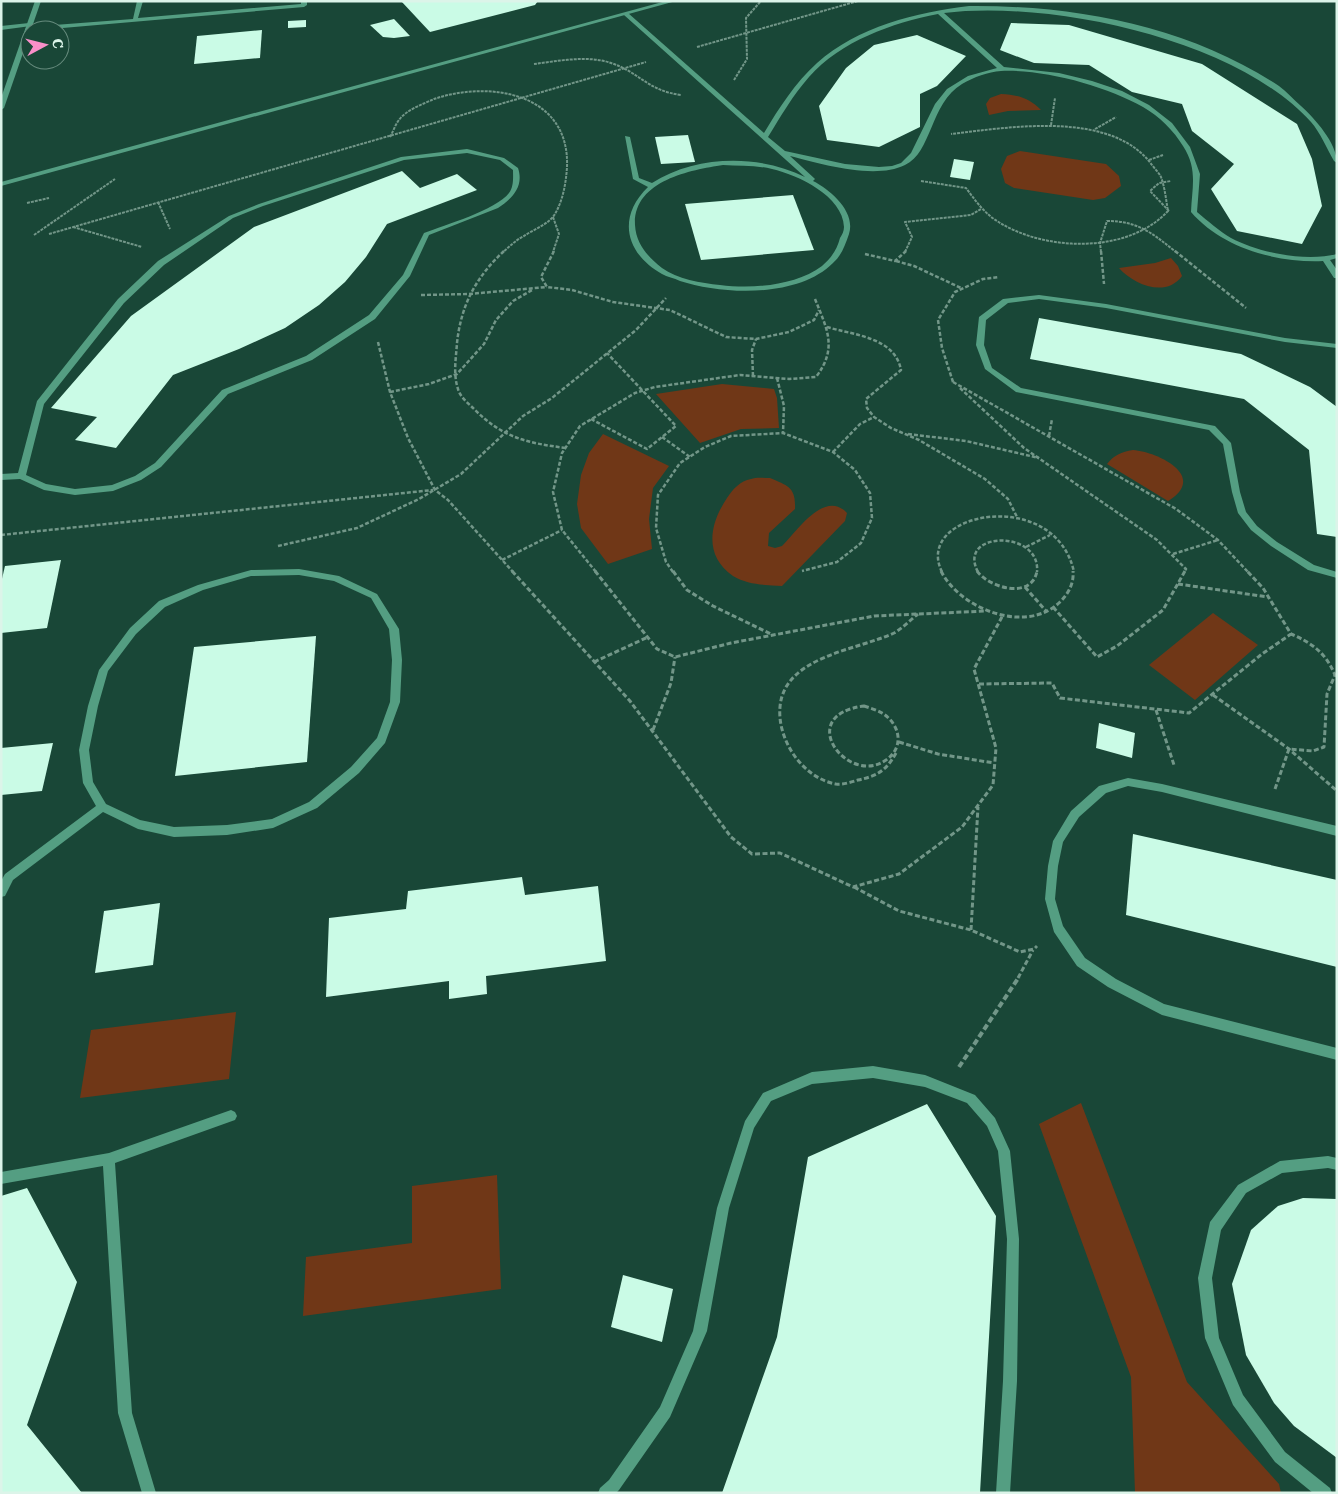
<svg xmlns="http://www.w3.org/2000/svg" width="1338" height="1494" viewBox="0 0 1338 1494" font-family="'Roboto Serif',serif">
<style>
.green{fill:#703717}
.building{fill:#cafbe6}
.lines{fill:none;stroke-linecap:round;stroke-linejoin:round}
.path-far3{stroke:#729688;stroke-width:2;stroke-dasharray:3 1;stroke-linecap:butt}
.path-far2{stroke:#729688;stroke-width:2.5;stroke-dasharray:4 2;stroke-linecap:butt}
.path-far1{stroke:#729688;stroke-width:3;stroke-dasharray:5 2.5;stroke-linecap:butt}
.path{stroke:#729688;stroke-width:4;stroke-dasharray:6 3;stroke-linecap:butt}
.service{fill:#549e82;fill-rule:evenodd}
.minor{fill:#549e82;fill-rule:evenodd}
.tertiary{fill:#549e82;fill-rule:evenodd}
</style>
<rect width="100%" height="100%" fill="#194737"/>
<g class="green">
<path d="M1001,94C1018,95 1029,98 1041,110L1008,111L989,115L986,104L990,98Z"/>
<polygon points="1020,151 1106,164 1119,176 1121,186 1105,198 1093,200 1014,188 1005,183 1001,169 1007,156"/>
<path d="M1171,258L1178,266L1182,276C1166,298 1134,285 1119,268L1155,263Z"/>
<polygon points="722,384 774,389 777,398 779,428 741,429 700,443 656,394"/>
<polygon points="603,434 669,466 653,488 649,519 652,549 608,564 581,528 577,504 581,475 589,453"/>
<path d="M1133,450C1159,452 1208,477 1168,501L1107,464C1114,455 1121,452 1133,450Z"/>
<path d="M770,478C788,486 796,487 795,509L769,533L768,546L775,548L782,546C798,530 825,489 847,513L845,521L782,586C765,585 748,585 733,576C703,555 710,523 727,498C733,489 740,481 751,479C756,477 764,478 770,478Z"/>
<polygon points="1213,613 1258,645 1195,700 1149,665"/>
<polygon points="236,1012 229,1079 80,1098 91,1030"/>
<polygon points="1081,1103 1187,1382 1279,1484 1281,1493 1135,1493 1131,1377 1039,1124"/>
<polygon points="497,1175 501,1289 303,1316 306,1257 412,1243 412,1186"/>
</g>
<g class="building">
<polygon points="401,1 538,1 535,5 430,32"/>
<polygon points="394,19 410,36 394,38 383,37 370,25"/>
<polygon points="306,20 306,27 288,28 288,21"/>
<polygon points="1011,23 1069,25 1202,64 1297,124 1312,159 1322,206 1302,244 1237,231 1211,189 1234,164 1192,131 1182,104 1132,92 1089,65 1034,63 1000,50"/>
<polygon points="262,30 260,58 194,64 197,36"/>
<polygon points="917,35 966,56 937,86 920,94 920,127 879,147 827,140 819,106 846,68 874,45"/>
<polygon points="688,135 695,162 661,164 655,137"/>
<polygon points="954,159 974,162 970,180 950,177"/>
<polygon points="402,171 420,188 457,174 477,190 387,224 366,257 345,282 319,305 285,328 239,349 173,375 116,448 75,440 97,417 51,408 131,316 254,227"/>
<polygon points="793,195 814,250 701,260 685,204"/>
<polygon points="1039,318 1241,354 1310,387 1337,407 1337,537 1317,534 1309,450 1244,399 1030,359"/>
<polygon points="61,560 47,628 1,633 1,583 5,566"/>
<polygon points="316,636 307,762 175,776 194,647"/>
<polygon points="1099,723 1135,733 1132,758 1096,748"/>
<polygon points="53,743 42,791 1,795 1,748"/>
<polygon points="1133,834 1337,880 1337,967 1126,915"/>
<polygon points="522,877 525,895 598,886 606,961 486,976 487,994 449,999 449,981 326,997 329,918 406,909 408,891"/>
<polygon points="160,903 153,965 95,973 104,911"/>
<polygon points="927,1104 996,1216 980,1493 722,1493 777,1337 808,1157"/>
<polygon points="27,1188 77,1282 27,1425 82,1493 1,1493 1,1196"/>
<polygon points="1303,1198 1337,1199 1337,1458 1294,1426 1274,1403 1246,1355 1232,1284 1251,1230 1278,1206"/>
<polygon points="623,1275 673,1289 662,1342 611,1327"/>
</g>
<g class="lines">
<g class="path-far3">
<polyline points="697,47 858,1"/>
<path d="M534,64C558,61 588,55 611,63C639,72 648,91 681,95"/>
<polyline points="734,80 747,59 746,18 761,1"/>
<polyline points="1051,125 1055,98"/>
<polyline points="1095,129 1116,117"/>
<path d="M390,137C393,132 395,125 399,120C406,110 423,104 434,99C490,80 570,93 567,167C566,183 563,200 555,214C548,225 534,229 524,236C516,240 510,246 503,252"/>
<polyline points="1149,160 1163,155"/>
<path d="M921,181L966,188C975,200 984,213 997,221C1045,252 1128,254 1168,211C1166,200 1165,188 1161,177C1159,173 1155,169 1152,165C1112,110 1011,127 951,134"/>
<polyline points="158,202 170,229"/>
<polyline points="27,203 49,198"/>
<polyline points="1169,211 1150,191 1159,183 1171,181"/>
<polyline points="553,217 559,234 553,252"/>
<polyline points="73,227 142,247"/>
<polyline points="49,234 646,62"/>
<polyline points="34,235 115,179"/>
<polyline points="905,252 912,237 905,222 971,215 981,209"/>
<path d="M1101,252L1100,243L1107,221C1139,221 1153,234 1176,252"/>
</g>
<g class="path-far2">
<path d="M504,251C476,277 461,305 457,343C456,358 453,374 458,389C460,397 468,403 474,409C503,438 527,443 566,448"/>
<polyline points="554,251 541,277 547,287 572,290 613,302 670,310 726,337 756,339 789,332 814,320 819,310"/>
<polyline points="1101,251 1104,284"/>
<polyline points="1175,251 1246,308"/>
<polyline points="865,254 895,261 906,251"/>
<polyline points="896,261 914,266 961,288"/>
<polyline points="421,295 469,294 547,287"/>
<path d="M827,327C853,335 895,337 901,370L866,399L867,408L874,417L891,428L919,440L985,479L1008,499L1018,519"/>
<polyline points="378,342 390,392 408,438 435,490 448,500 513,572"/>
<polyline points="753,376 752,350 756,339"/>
<polyline points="777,378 784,406 783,433"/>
<polyline points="953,382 1176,509 1218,540 1248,572"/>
<polyline points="953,382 942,348 938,320 955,292 983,279 999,277"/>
<polyline points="960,388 1024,448 1157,540 1186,569 1184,572"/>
<polyline points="390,392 429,384 457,374 484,344 496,320 513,301 532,290"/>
<polyline points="591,419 647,449 676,426 607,353"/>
<polyline points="908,434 966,441 1039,458"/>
<polyline points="1049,436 1052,419"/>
<polyline points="662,437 690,457"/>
<polyline points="833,452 860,424 874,417"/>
<polyline points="1,535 433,490"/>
<polyline points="278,546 357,528 419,499 461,474 523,416 552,398 636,330 666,298"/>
<polyline points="1026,547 1050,535"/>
<polyline points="1173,554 1218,540"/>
<polyline points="502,560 562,530"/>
<path d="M596,572L562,530L553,492L562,453L580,426L635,393L655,387L740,375L789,379L816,377C838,348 827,329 815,299"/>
<polyline points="673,572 666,562 656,528 658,495 680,463 705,447 731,436 783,433 833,452 855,470 870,493 872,518 861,543 837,562 802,571"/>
<path d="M942,572C912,512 1055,485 1074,572"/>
<path d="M978,572C956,531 1041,529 1037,572"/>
</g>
<g class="path-far1">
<polyline points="512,571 630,701 731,837 752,854 780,853 853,887 899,874 962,827 993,785 996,748 974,669 1003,615"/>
<polyline points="595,571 657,649 675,657 731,643 874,616 986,611"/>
<polyline points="673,571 687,590 713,606 771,634"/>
<path d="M941,571C960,609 1026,635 1060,602C1069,593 1074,583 1073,571"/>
<path d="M977,571C989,588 1032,600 1037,571"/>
<polyline points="1178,584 1268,597"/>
<polyline points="1025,587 1046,611"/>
<polyline points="1053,607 1097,657 1117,646 1163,610 1185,571"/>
<polyline points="594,662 648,637"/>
<polyline points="979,684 1052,683 1060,698 1189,713 1262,654 1291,634 1263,588 1247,571"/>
<polyline points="1213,695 1289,749 1337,791"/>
<path d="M864,706C870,708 877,710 882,713C900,724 905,747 886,760C848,787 793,715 864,706Z"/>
<polyline points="1156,710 1174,765"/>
<polyline points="653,730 671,683 675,657"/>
<polyline points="899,742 938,754 994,763"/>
<path d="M896,753C886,771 877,776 858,780C851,782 843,785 836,784C802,778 777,739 780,707C784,656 858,650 894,633C903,628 910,620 918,614"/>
<path d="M1275,789L1289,749L1313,751L1324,747L1327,694L1335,675C1326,653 1312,643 1291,634"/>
<polyline points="854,887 899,911 971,930 1020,952 1034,949 1037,946"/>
<polyline points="971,930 978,807"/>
<polyline points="1018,978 1033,950"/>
</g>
<polyline class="path" points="959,1067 1019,977"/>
<g class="service">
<polygon points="137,1 143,1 138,18 301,4 301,1 307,1 307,5 304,7 28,31 25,29 28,27 133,19"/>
<path d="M969,6C1076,5 1188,26 1279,86C1287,92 1294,100 1301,106C1315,119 1337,143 1337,163L1334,161C1327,149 1320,132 1311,122C1236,39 1051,0 944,13L1004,67L1059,73L1092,81L1122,91L1149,105L1172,123L1190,147L1200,174L1197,212C1208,221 1219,231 1231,238C1259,253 1306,262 1337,254V258L1330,260L1337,270V278H1334L1323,261C1276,263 1222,248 1191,212C1192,187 1198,169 1183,146C1174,131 1159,116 1143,107C1106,86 1044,69 1001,71C988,72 974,77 962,84C930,103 932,153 905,165C875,180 821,164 790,156L814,178L815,179L813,181C831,190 856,212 849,234C845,245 842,255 833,263C798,298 723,295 680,281C674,278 667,277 662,274C625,253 617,217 648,187L633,179L625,136L630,137L639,178L652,183C696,155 759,154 805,177L624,15V13H628L764,133C779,108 795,83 817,63C857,27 917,12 969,6ZM938,14L997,68L968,76L947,89L935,104L911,153L901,163L892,166L879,167L845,164L785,151L768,137C781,116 793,95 809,77C841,41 892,23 938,14ZM723,165C739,166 756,165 772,169C798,175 843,196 844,227C844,231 842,235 840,238C837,250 831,258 822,266C795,286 752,289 720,285C701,283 677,279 662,268C648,257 636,244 635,225C633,181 690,170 723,165Z"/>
<polygon points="29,23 32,25 31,26 1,30 1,26"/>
<path d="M467,149L504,158L518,168C524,186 513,198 498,208L429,235L410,276L375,319L312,360L228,394L161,467L141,480L113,491L75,495L44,490L20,479L1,480V474L18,473L37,401L118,299L158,261L229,216L259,204L401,157ZM467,153L500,160L513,170C513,177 514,186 509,193C496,210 445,225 424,233L403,275L369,315L306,356L222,390L155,463L135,476L112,485L75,489L46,484L26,475L44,404L124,303L164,265L233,218L263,206L404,160Z"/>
<polygon points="1039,295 1106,304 1285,338 1337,344 1337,348 1285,342 1106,308 1039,299 1008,303 986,320 984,345 992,368 1021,388 1215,426 1231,443 1240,492 1246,512 1257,526 1277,542 1314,565 1337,572 1337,578 1308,570 1271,546 1251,530 1238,513 1232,492 1223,444 1209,430 1016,392 985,369 976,345 979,317 1003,299"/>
<path d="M299,569L339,576L377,594L399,629L402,660L400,702L385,743L359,773L317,808L273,828L227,835L174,837L138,829L103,812L13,880L5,896L1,897V881L5,874L96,806L83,783L79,750L88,706L99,670L130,628L159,601L198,585L251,570ZM299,575L334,581L371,598L389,629L392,660L390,702L377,738L351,767L309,802L272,819L227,825L174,827L140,820L106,804L93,782L89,750L98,706L108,671L136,634L165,607L203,590L251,576Z"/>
<polygon points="1128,778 1162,784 1337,826 1337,836 1162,792 1128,786 1106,793 1079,817 1063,842 1058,866 1055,899 1063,926 1085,958 1116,979 1164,1004 1337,1048 1337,1060 1162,1015 1108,987 1077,966 1054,932 1045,899 1048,866 1053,841 1071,811 1099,786"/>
<polygon points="873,1066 925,1075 975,1095 995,1118 1010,1151 1019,1239 1017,1381 1010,1493 996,1493 1003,1381 1007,1239 998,1151 987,1126 967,1103 925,1087 873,1078 812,1084 771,1101 754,1128 729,1208 707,1331 670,1417 619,1490 616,1493 598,1493 600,1488 609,1480 660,1407 693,1331 717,1208 745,1121 763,1093 812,1072"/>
<polygon points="231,1110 235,1112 237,1116 235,1120 115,1163 132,1413 156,1493 142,1493 118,1413 103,1166 1,1184 1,1172 109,1153"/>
<polygon points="1328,1156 1337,1158 1337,1170 1328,1168 1282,1173 1246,1193 1221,1230 1212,1278 1219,1338 1243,1395 1285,1452 1330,1488 1332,1493 1313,1493 1275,1462 1233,1405 1205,1338 1198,1278 1210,1222 1238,1185 1280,1161"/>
</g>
<polygon class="minor" points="666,1 676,1 1,186 1,182"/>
<polygon class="tertiary" points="35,1 41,1 4,108 1,110 1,98"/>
</g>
<rect width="1338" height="1494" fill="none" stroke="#dcf4e9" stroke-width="5"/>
<g transform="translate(45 45) rotate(83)"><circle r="24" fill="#194737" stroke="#678c7e"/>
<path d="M0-4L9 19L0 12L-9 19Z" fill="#f98fc9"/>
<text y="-8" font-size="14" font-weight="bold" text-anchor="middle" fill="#dcf4e9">С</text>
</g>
</svg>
